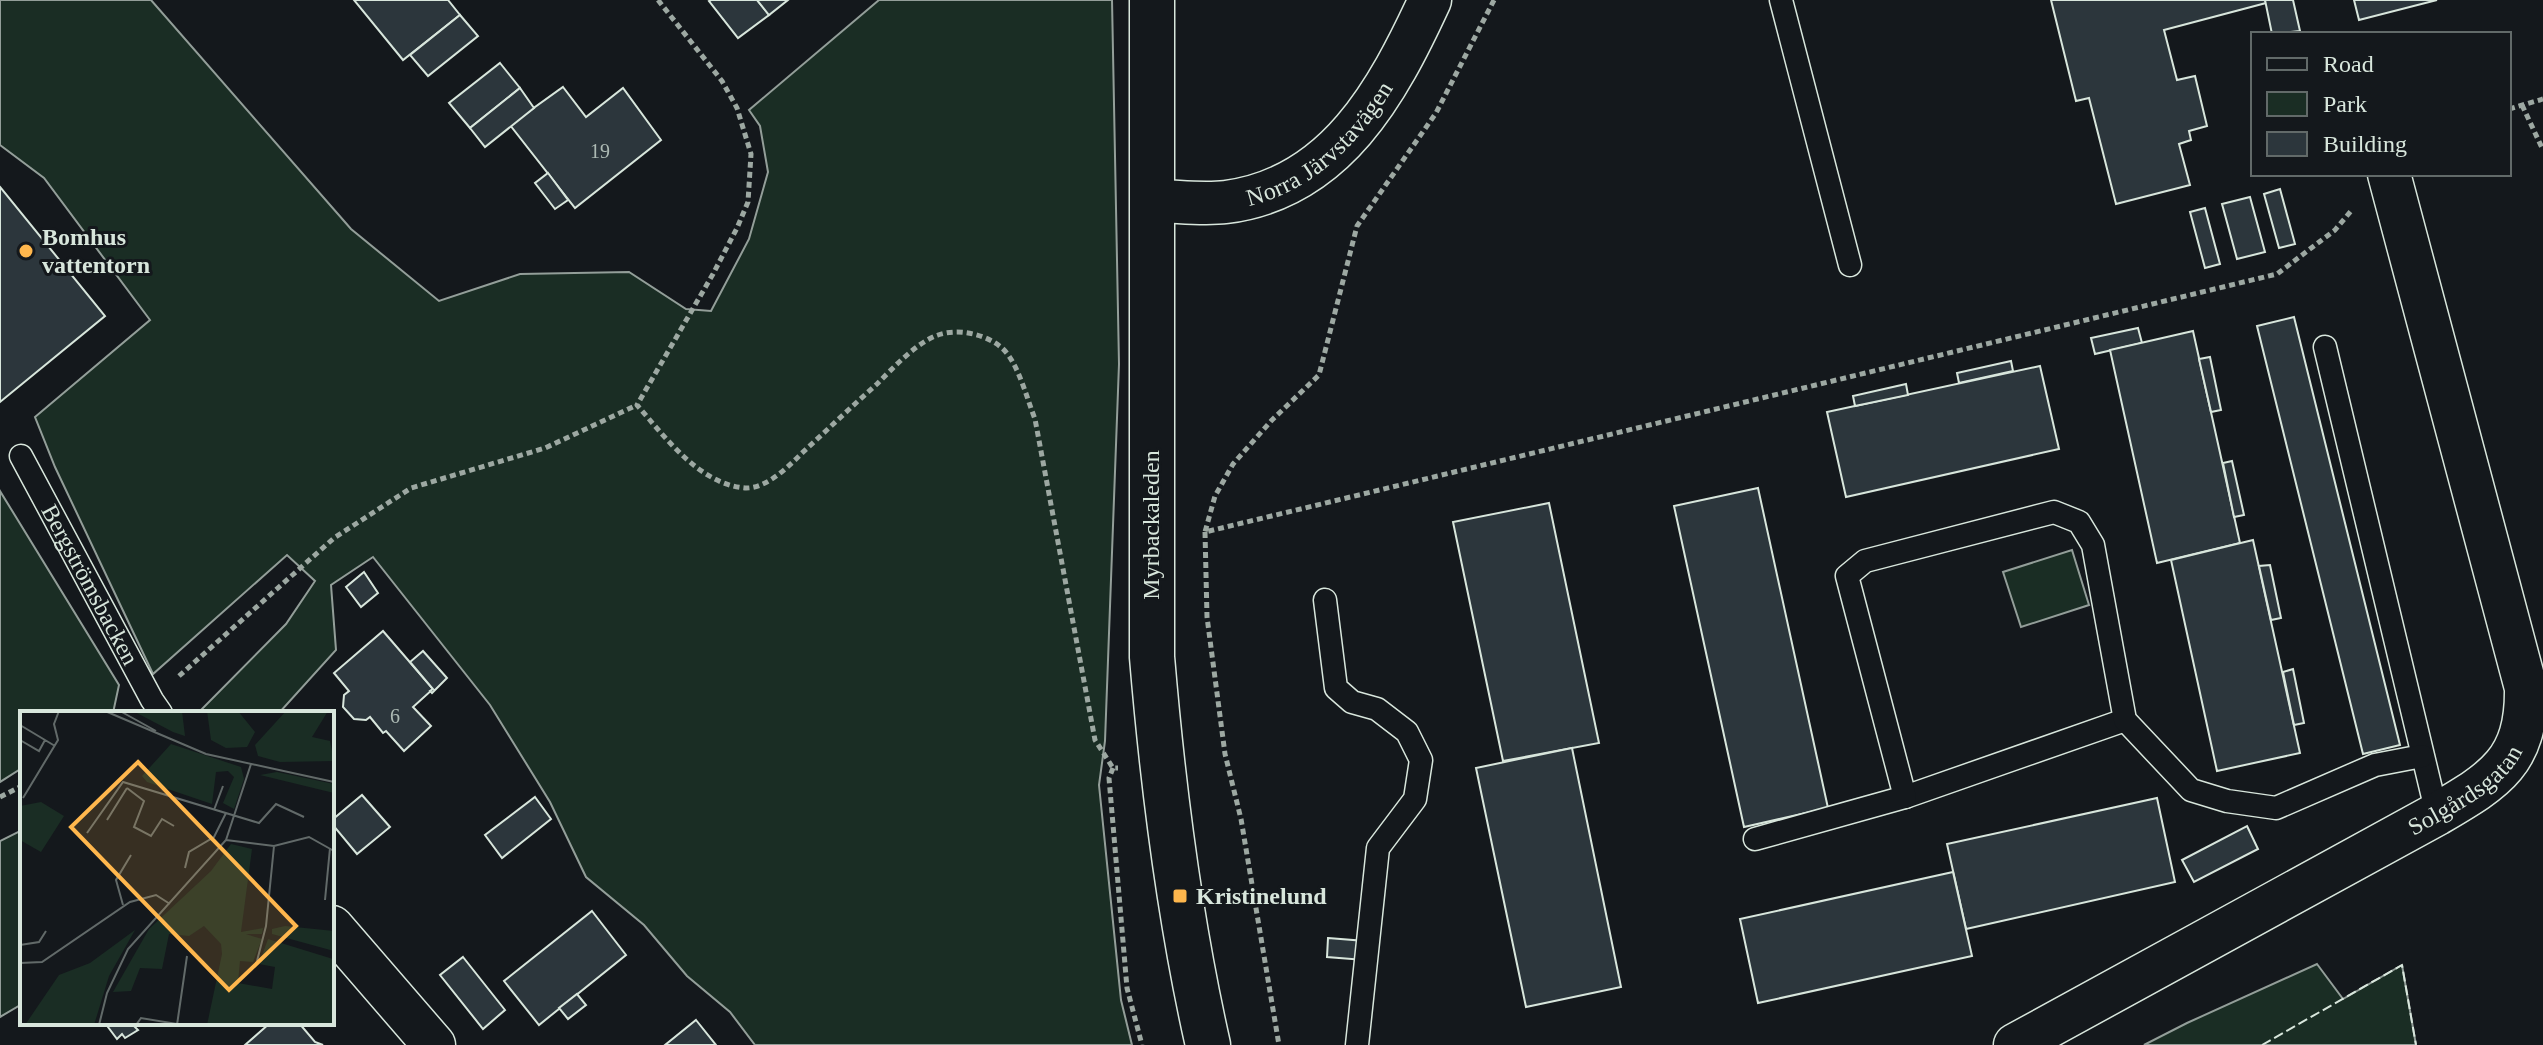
<svg xmlns="http://www.w3.org/2000/svg" width="2543" height="1045" viewBox="0 0 2543 1045" font-family="Georgia,serif">
<style>
.green{fill:#1a2d24;stroke:#939e99;stroke-width:2}
.building{fill:#2c363c;stroke:#d8e6dc;stroke-width:2}
.lines{fill:none;stroke-linecap:round;stroke-linejoin:round}
.lane-casing{stroke:#d8e6dc;stroke-width:25}
.street-casing{stroke:#d8e6dc;stroke-width:45}
.secondary-casing{stroke:#d8e6dc;stroke-width:47}
.path{stroke:#9da8a2;stroke-width:5;stroke-dasharray:6 4;stroke-linecap:butt}
.lane{stroke:#14181c;stroke-width:22}
.street{stroke:#14181c;stroke-width:42}
.secondary{stroke:#14181c;stroke-width:44}
.fence{stroke:#d8e6dc;stroke-width:2;stroke-dasharray:10 4;stroke-linecap:butt}
.poi-dot{fill:#ffb74d;stroke:#14181c;stroke-width:3}
.labels{text-anchor:middle;dominant-baseline:central;stroke-width:6;stroke-linejoin:round;paint-order:stroke}
.number-label{font-size:20px;fill:#adbab4}
.street-label{font-size:24px;fill:#d8e6dc;stroke:#14181c}
.poi-label{font-size:24px;font-weight:bold;fill:#d8e6dc;stroke:#14181c;text-anchor:start}
.inset-road{fill:none;stroke:#626a69;stroke-width:2}
.view{fill:#ffb74d;fill-opacity:0.15;stroke:#ffb74d;stroke-width:4}
.inset-edge{fill:none;stroke:#d8e6dc;stroke-width:4}
</style>
<rect width="100%" height="100%" fill="#14181c"/>
<g class="green">
<polygon points="0,0 151,0 351,229 439,301 520,274 629,272 686,309 711,311 749,239 768,172 760,126 749,110 879,0 1112,0 1119,364 1105,741 1099,785 1121,1000 1132,1045 755,1045 730,1012 687,976 644,925 586,877 550,802 490,705 373,557 331,585 336,650 279,713 198,713 286,624 315,581 287,555 153,674 55,467 35,417 150,320 44,178 0,145"/>
<polygon points="0,491 119,685 113,713 22,713 22,768 0,782"/>
<polygon points="2072,550 2089,605 2021,627 2003,572"/>
<polygon points="22,830 22,1004 0,1017 0,841"/>
<polygon points="2317,964 2343,999 2402,965 2416,1045 2144,1045 2187,1023"/>
</g>
<g class="building">
<polygon points="354,0 448,0 460,15 403,60"/>
<polygon points="711,0 757,0 769,15 738,38 709,1"/>
<polygon points="757,0 788,0 769,15"/>
<polygon points="2051,0 2265,0 2266,3 2164,30 2177,80 2195,76 2207,126 2189,131 2191,140 2179,144 2190,185 2116,204 2089,98 2076,101"/>
<polygon points="2265,0 2293,0 2300,31 2272,34"/>
<polygon points="2354,0 2437,0 2359,20"/>
<polygon points="460,15 478,36 428,76 410,55"/>
<polygon points="500,63 520,88 470,128 449,103"/>
<polygon points="563,87 586,117 623,88 661,140 575,208 510,125"/>
<polygon points="520,88 534,108 485,147 470,128"/>
<polygon points="548,173 568,200 555,209 535,183"/>
<polygon points="0,187 105,316 0,402"/>
<polygon points="2280,189 2295,244 2279,248 2264,194"/>
<polygon points="2250,197 2265,252 2237,259 2222,204"/>
<polygon points="2205,208 2220,264 2205,268 2190,212"/>
<polygon points="2294,317 2400,745 2363,754 2257,326"/>
<polygon points="2138,328 2142,343 2095,354 2091,338"/>
<polygon points="2193,331 2240,543 2157,563 2110,350"/>
<polygon points="2210,357 2221,410 2211,412 2199,359"/>
<polygon points="2011,361 2013,371 1959,383 1957,373"/>
<polygon points="2040,366 2059,449 1846,497 1827,412"/>
<polygon points="1906,384 1908,395 1855,406 1853,396"/>
<polygon points="2232,461 2244,515 2234,517 2223,463"/>
<polygon points="1758,488 1828,808 1744,827 1674,506"/>
<polygon points="1549,503 1599,743 1503,761 1453,522"/>
<polygon points="2253,540 2300,753 2217,771 2171,560"/>
<polygon points="2270,565 2281,618 2271,620 2259,566"/>
<polygon points="364,572 378,593 361,607 346,587"/>
<polygon points="383,631 433,689 413,707 431,726 404,751 386,731 383,733 370,717 366,720 354,719 343,707 344,695 349,691 334,673"/>
<polygon points="423,651 447,678 432,693 430,691 433,689 410,662"/>
<polygon points="2293,669 2304,723 2294,725 2283,672"/>
<polygon points="1572,748 1621,987 1526,1007 1476,768"/>
<polygon points="362,795 390,827 357,854 332,824 332,820"/>
<polygon points="535,797 551,819 502,858 485,835"/>
<polygon points="2157,798 2175,882 1966,929 1947,844"/>
<polygon points="2247,826 2258,849 2194,882 2182,860"/>
<polygon points="1953,872 1972,956 1758,1003 1740,919"/>
<polygon points="592,911 626,955 539,1025 504,981"/>
<polygon points="1328,938 1365,941 1364,960 1327,957"/>
<polygon points="463,957 505,1010 483,1029 440,975"/>
<polygon points="577,994 586,1005 568,1019 559,1008"/>
<polygon points="696,1020 716,1045 665,1045"/>
<polygon points="105,1023 137,1023 133,1025 138,1030 125,1038 122,1034 117,1039"/>
<polygon points="270,1023 299,1023 315,1042 323,1045 245,1045"/>
</g>
<g class="lines">
<g class="lane-casing">
<g id="lane">
<polyline points="1781,0 1850,265"/>
<polyline points="2325,347 2437,814"/>
<path id="s1" d="M21,456L152,700L161,713"/>
<polyline points="1325,600 1336,688 1352,702 1377,709 1407,732 1421,760 1415,799 1378,848 1357,1045"/>
<polyline points="1905,797 2125,720"/>
<polyline points="1755,839 1905,797 1847,576 1865,561 2054,512 2079,522 2093,545 2125,720 2191,790 2227,801 2276,808 2375,765 2422,756"/>
</g>
</g>
<g class="street-casing">
<g id="street">
<path id="s2" d="M1152,201C1176,201 1202,205 1226,202C1336,188 1388,91 1430,0"/>
<polyline points="332,927 434,1045"/>
<path id="s3" d="M2015,1045L2437,814C2495,780 2527,762 2526,688L2389,174"/>
</g>
</g>
<g class="secondary-casing">
<path id="secondary" d="M1152,0V657C1163,788 1179,917 1208,1045"/>
</g>
<g class="path">
<path d="M658,0L722,81L737,108L751,154L748,202L737,228L713,274L637,405C665,437 699,484 745,488C766,489 788,467 801,454C826,431 851,407 877,384C893,368 917,342 938,335C958,328 986,334 1002,348C1018,362 1027,399 1035,419L1095,740L1113,768H1118"/>
<polyline points="1494,0 1436,113 1357,226 1319,375 1272,420 1233,464 1215,496 1205,532 2277,274 2335,230 2351,211"/>
<polyline points="2522,105 2543,150"/>
<polyline points="2509,109 2543,99"/>
<polyline points="1205,532 1207,617 1225,754 1241,819 1279,1045"/>
<polyline points="179,676 334,538 411,488 545,448 637,405"/>
<polyline points="1113,768 1109,778 1127,988 1142,1045"/>
<polyline points="0,797 22,786"/>
</g>
<use href="#lane" class="lane"/>
<use href="#street" class="street"/>
<use href="#secondary" class="secondary"/>
<polyline class="fence" points="2262,1045 2402,965 2416,1045"/>
</g>
<g class="poi-dot">
<circle cx="26" cy="251" r="8"/>
<rect x="1172" y="888" width="16" height="16" rx="4"/>
</g>
<g class="labels">
<g class="number-label">
<text x="600" y="151">19</text>
<text x="395" y="716">6</text>
</g>
<g class="street-label">
<text stroke="none"><textPath href="#s2" startOffset="188">Norra Järvstavägen</textPath></text>
<text transform="translate(1151 525) rotate(-90)">Myrbackaleden</text>
<text stroke="none"><textPath href="#s1" startOffset="146">Bergströmsbacken</textPath></text>
<text stroke="none"><textPath href="#s3" startOffset="518">Solgårdsgatan</textPath></text>
</g>
<g class="poi-label">
<text x="42" y="237">Bomhus<tspan x="42" dy="28">vattentorn</tspan></text>
<text x="1196" y="896">Kristinelund</text>
</g>
</g>
<g transform="translate(20 711)">
<rect width="314" height="314" fill="#14181c"/>
<path d="M113,0H162L165,25L153,21ZM187,0H218L235,21L227,36L206,37L191,29ZM266,0H308L292,26L310,30L314,50L260,51L238,45L235,34ZM151,33L221,56L224,68L214,98L203,92L214,66L208,60L196,61L192,93L127,71L122,65ZM257,61L314,73V82L240,64ZM21,91L44,105L21,141L0,129V95ZM211,133L232,138L221,221L243,217L242,223H226L242,228L233,251L220,250L218,272L252,278L255,256L239,253L248,228L313,248L314,314H187L202,243L201,233L184,215L169,225L149,223L142,258L120,257L111,280L93,281L129,218L191,160ZM265,215L314,220V240L252,223V218ZM115,219L89,265L74,314H5L39,264L70,252Z" fill="#1a2d24"/>
<path class="inset-road" d="M85,0L186,43L314,71M100,0L136,20M0,14L35,35M0,29L19,40L25,29M107,77L124,90L114,116L131,125L142,108L154,115M3,87L38,29L34,13L39,0M194,99L203,75M87,109L107,77M67,122L103,71L239,112L256,93L284,106M206,129L254,135L289,126L314,140M165,157L169,141L194,126L206,102M305,189L310,137M103,194L96,169L111,144M0,234L19,231L26,220M237,250L246,215L254,135M0,252L22,251L110,191L136,184L150,193M79,314L87,282L108,238L206,129L231,53M116,314L121,307L157,313M157,314L167,245"/>
<path class="view" d="M118,51L276,215L209,279L51,116Z"/>
<rect width="314" height="314" class="inset-edge"/>
</g>
<rect x="2251" y="32" width="260" height="144" fill="#14181c" stroke="#626a69" stroke-width="2"/>
<rect x="2267" y="58" width="40" height="12" fill="#14181c" stroke="#626a69" stroke-width="2"/>
<text x="2323" y="72" font-size="24" fill="#d8e6dc">Road</text>
<rect x="2267" y="92" width="40" height="24" fill="#1a2d24" stroke="#626a69" stroke-width="2"/>
<text x="2323" y="112" font-size="24" fill="#d8e6dc">Park</text>
<rect x="2267" y="132" width="40" height="24" fill="#2c363c" stroke="#626a69" stroke-width="2"/>
<text x="2323" y="152" font-size="24" fill="#d8e6dc">Building</text>
</svg>
